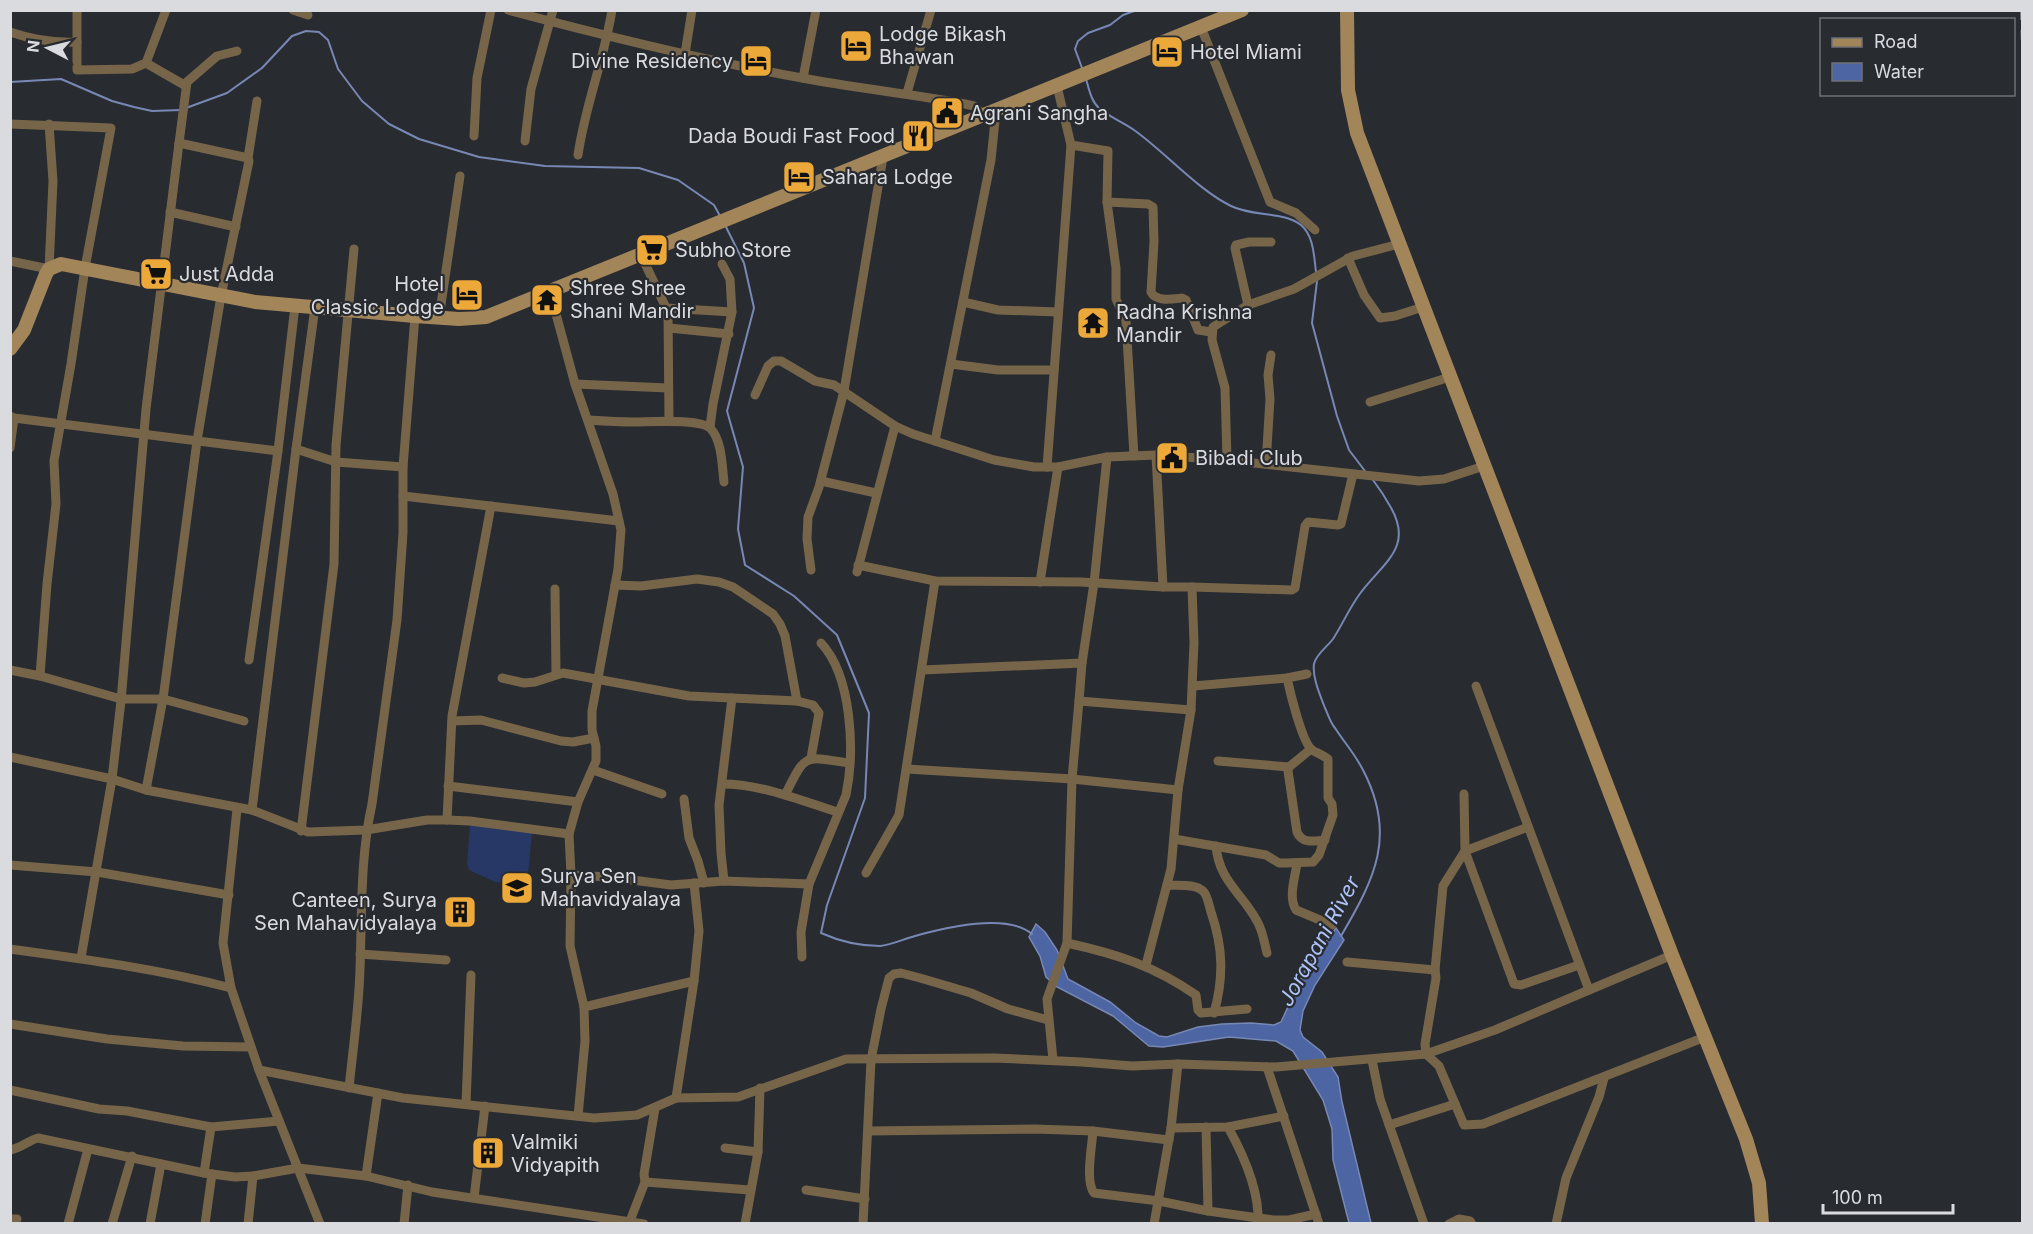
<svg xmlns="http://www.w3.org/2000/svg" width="2033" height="1234" viewBox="0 0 2033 1234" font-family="Inter,sans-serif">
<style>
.green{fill:#273766}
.water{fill:#4e65a3;stroke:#7888b5;stroke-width:1.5}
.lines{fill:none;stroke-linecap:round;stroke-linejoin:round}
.stream{stroke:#7888b5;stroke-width:2}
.minor{stroke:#77654a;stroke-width:9}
.secondary{stroke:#a3855a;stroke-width:14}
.rail{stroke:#828489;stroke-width:2;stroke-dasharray:10 10;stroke-linecap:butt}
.labels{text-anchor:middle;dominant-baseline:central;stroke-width:4.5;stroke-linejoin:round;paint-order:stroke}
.poi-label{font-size:20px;fill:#dadbdf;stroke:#282b30;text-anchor:start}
.water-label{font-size:21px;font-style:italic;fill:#aec4f9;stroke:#282b30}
</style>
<rect width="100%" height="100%" fill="#282b30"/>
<polygon class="green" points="470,824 532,833 527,885 495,882 469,870 467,864"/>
<polygon class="water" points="1036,924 1045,932 1057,950 1068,979 1110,1002 1136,1023 1159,1036 1167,1037 1198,1027 1222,1024 1251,1023 1274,1025 1281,1022 1304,972 1336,928 1344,940 1315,985 1303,1011 1300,1030 1303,1037 1322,1052 1338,1077 1342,1102 1371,1223 1349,1223 1333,1160 1332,1129 1323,1100 1293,1051 1276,1041 1229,1037 1163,1047 1149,1046 1113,1016 1057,987 1046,977 1040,956 1029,937"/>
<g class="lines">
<g class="stream">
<polyline points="1082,68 1075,49 1078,41 1088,33 1110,25 1123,15 1137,10"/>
<path d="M1086,79C1089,89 1091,101 1099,108C1109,117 1123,122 1134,130C1165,152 1198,190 1231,206C1253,217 1283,211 1301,225C1314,236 1314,257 1316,272"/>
<polyline points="10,82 61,79 112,101 134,107 152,111 181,110"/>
<polyline points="186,108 227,93 262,68 292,36 306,31 319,32 328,40 338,69 362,101 389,124 419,139 479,157 545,166 639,168 678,180 714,205 720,216"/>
<path d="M726,227L744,263L754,308L727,411L743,467L738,529L745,565L794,596L837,635L869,713L865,798L827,905L821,933C839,941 860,946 880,946C891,945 904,939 915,936C944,928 1007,913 1032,934"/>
<polyline points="1317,281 1312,323 1337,416 1349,450 1365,471"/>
<path d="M1341,936C1375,878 1397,835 1363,770C1355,754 1344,742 1335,728C1330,722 1328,714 1325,708C1320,695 1312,677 1314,664C1316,654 1328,646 1333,639C1342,625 1349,609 1359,595C1382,563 1415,548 1390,506C1385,497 1379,488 1373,480"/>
</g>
<g class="minor">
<polyline points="77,10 77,70 132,69 146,63 166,10"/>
<polyline points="293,10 308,15"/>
<path d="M508,10C605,36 703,60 802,78C856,88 911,94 965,104L974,106L984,115"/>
<polyline points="1201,27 1270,202 1296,213 1315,230"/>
<path d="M10,32C33,40 53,43 77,42"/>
<polyline points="237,51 217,56 187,82 179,143 248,158"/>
<polyline points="685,54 692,10"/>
<polyline points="146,63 186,86"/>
<polyline points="803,78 816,10"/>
<polyline points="907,93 931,10"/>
<polyline points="10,124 111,128 85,268 71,364 54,461 56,504 47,584 40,676"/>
<polyline points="474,136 477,78 491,10"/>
<polyline points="525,141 531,89 553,10"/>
<polyline points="1071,145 1108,151 1107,202 1116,268 1116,299 1126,321 1134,456"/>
<path d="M578,155C585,106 604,60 612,10"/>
<path d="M1107,202L1148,204L1153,207L1154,242L1151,292C1156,302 1172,299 1182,298L1186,300L1198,330L1211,332"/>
<polyline points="170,212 236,227"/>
<polyline points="641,255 668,312 669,421"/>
<polyline points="1348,258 1364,295 1380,318 1395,316 1423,307"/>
<polyline points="10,261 49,269 53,181 49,124"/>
<polyline points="550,292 575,384 613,494 621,530 618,569 592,711 592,730 596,746 596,761 578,802 569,834 571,875 570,946 584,1007 585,1041 578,1116"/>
<polyline points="963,302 998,310 1058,312"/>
<polyline points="1248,305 1235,248 1236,245 1249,242 1271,242"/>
<polyline points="666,308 732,312"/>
<polyline points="439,318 460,176"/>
<polyline points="669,328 729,334"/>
<polyline points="951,364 998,370 1054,370"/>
<polyline points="575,384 668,388"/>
<polyline points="755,395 768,366 774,361 781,361 815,381 834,385 895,426 913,434 994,460 1034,467 1058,467 1107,457 1156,455 1227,460 1419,481 1444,479 1484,466"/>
<polyline points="1370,402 1450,377"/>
<polyline points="10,416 14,418 278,451"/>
<path d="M588,420C603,421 618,422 634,422C649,422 702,418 711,429C722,441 722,466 724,482"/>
<polyline points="710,427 713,404 732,312 730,279 722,264"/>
<polyline points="935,441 991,160 996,111"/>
<polyline points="10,448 14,418"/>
<polyline points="296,449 336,462 403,467"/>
<polyline points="1156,455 1163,587"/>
<polyline points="1227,460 1225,388 1212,340 1213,327 1248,305 1294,289 1353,256 1399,244"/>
<polyline points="1266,464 1270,399 1268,375 1271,355"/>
<polyline points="1047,467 1071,145 1057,86"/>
<polyline points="821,481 876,493"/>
<polyline points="403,496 619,521"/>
<polyline points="858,565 935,581 1081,582 1163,587 1192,587 1292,590 1295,588 1305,526 1308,522 1338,525 1341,524 1353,474"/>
<polyline points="811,570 807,539 808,517 819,487 844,391 883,157"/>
<polyline points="857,572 895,426"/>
<polyline points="1040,582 1058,467"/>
<polyline points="615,585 641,586 697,579 719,582 733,587 773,614 780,624 785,636 797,701"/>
<polyline points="555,589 556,674"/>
<polyline points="249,660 278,451 295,306"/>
<polyline points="10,670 40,676 121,699 163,699 244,721"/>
<polyline points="922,670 1082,663"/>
<polyline points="502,678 524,683 535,682 563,673 689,696 797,701 813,705 819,713 811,758"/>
<polyline points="1193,686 1287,678 1307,674"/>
<polyline points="1476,686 1589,990 1672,955"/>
<polyline points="1079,701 1191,710"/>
<polyline points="452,721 481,720 561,741 573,742 594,738"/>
<path d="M1311,749L1289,767L1288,771L1297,832C1302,844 1314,841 1325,840"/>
<polyline points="10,757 112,779 146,790 252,810 308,832 366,830 427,820 447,820 470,821 569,834"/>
<polyline points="1218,761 1289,767"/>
<polyline points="907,769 1072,779 1178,790"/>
<polyline points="593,770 662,794"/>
<path d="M722,784C761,784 800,800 837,812"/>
<polyline points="448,786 578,802"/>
<polyline points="146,790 163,699 197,441 221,296 249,161 248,158 257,101"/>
<polyline points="1464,794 1465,851 1443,886 1435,970 1436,978 1425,1044 1426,1054 1439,1066 1464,1125 1483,1124 1705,1037"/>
<path d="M785,795C806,753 803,756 849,763"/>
<polyline points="684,799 689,838 698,861 704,883"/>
<polyline points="237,809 223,943 231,988 259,1070 320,1224"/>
<polyline points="252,810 296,449 315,307"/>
<polyline points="447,820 452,716 491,506"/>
<polyline points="1528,827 1465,851 1514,984 1521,985 1579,965"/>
<polyline points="301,831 334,564 336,445 354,249"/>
<path d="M1174,839L1266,855L1279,863H1285L1313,862L1319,855L1333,815L1332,804L1328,798V759C1323,755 1317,753 1312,750C1302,742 1290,692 1287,678"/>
<path d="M1216,846C1219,881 1242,893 1257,921C1263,931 1264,942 1267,953"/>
<path d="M1297,863C1295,878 1288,897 1296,910L1332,925"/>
<polyline points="10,865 97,872 229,895"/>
<polyline points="866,873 899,815 935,581"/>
<polyline points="571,875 609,877 671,885 724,881 809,884"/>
<polyline points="724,881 721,853 719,805 732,698"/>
<path d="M1167,885C1177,886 1195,883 1203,891C1208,896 1209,906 1211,912C1223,947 1224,977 1214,1013"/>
<path d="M1067,943C1117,954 1154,966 1196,995L1198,1010L1201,1013L1247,1009"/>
<path d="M10,949C84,959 159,969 231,988"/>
<polyline points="360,954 446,960"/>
<path d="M802,957L801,932L809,884L846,795C855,751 852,676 821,643"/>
<polyline points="81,958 112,779 121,701 146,409 179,143"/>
<polyline points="1347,962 1435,970"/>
<polyline points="1146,965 1171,869 1178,790 1191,710 1194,643 1192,587"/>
<polyline points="584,1007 694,981"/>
<polyline points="10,1024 107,1039 183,1046 251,1047"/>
<polyline points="1053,1060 1047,999 1067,943 1072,779 1079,701 1082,663 1094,583 1107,457"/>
<polyline points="1372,1060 1380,1099 1424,1224"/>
<polyline points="1267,1067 1319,1224"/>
<polyline points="259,1070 403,1098 594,1118 637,1115 676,1098 738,1097 846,1059 994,1058 1082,1062 1132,1066 1178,1064 1276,1067 1426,1054 1495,1030 1589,990"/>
<path d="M349,1088C353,1048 359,1008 360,969C362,914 360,858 372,804L397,620L403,533V467L415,316"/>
<polyline points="10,1090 99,1109 127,1111 211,1127 279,1121"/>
<polyline points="676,1098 694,981 699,931 694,883"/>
<polyline points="466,1104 471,975"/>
<polyline points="1389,1125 1455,1104"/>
<polyline points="1206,1127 1208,1211"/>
<path d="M1228,1127C1243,1154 1260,1191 1258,1224"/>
<polyline points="1171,1128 1228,1127 1284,1116"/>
<polyline points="868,1131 1035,1129 1093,1131 1169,1140"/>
<path d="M1093,1131C1092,1146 1085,1182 1094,1193L1159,1201L1208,1211L1273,1220H1289L1316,1214"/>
<polyline points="725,1148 758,1152"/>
<path d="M10,1150C22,1148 27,1141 38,1138L204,1173L235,1177L253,1176L298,1168L366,1176L432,1192L644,1224"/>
<polyline points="204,1173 211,1127"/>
<polyline points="366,1176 378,1093"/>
<polyline points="645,1182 750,1190"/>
<polyline points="806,1190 865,1199"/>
<polyline points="474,1198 485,1106"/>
<polyline points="10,1219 17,1219"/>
<polyline points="630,1221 645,1182 644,1174 655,1108"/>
<polyline points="68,1224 88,1149"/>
<polyline points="112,1224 132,1156"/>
<polyline points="150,1224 161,1164"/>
<polyline points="205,1224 212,1174"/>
<polyline points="248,1224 253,1176"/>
<polyline points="404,1224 408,1185"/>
<polyline points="745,1224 758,1152 760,1088"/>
<polyline points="863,1224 871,1060 881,1009 889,978 894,974 901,973 920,978 971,993 1008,1009 1048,1020"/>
<polyline points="1154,1224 1171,1128 1178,1064"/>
<polyline points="1449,1224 1459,1219 1470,1221 1472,1224"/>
<polyline points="1556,1224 1566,1178 1599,1097 1604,1078"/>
</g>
<g class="secondary">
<polyline points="1347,10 1348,90 1357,133 1672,955 1746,1139 1759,1183 1762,1224"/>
<polyline points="10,349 24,330 46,274 49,269 61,264 255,302 415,316 459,319 486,317 1242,10"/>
</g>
<polyline class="rail" points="2021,10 2022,47"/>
</g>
<defs>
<g id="hotel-square" transform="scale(1.725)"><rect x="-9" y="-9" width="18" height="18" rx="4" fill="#eca93a" stroke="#282b30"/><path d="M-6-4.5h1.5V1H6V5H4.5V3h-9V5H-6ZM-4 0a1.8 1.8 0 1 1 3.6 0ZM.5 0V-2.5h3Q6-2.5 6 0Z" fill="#111"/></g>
<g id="civic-square" transform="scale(1.725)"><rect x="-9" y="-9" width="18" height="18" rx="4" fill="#eca93a" stroke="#282b30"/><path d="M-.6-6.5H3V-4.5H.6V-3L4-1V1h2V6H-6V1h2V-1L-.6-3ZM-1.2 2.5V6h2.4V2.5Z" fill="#111"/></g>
<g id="restaurant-square" transform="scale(1.725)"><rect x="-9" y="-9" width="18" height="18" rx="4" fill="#eca93a" stroke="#282b30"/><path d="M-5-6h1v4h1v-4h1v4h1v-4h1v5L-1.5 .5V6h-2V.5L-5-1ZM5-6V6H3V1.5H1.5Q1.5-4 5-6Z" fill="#111"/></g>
<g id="supermarket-square" transform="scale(1.725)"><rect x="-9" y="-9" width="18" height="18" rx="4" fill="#eca93a" stroke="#282b30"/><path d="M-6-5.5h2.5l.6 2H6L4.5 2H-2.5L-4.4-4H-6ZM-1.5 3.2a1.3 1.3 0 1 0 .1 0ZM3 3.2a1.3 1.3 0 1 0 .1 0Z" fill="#111"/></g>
<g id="temple-square" transform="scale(1.725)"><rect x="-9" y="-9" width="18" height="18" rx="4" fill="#eca93a" stroke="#282b30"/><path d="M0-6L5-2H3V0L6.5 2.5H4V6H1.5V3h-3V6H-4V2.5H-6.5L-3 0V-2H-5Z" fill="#111"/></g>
<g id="university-square" transform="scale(1.725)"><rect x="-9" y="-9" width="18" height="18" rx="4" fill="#eca93a" stroke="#282b30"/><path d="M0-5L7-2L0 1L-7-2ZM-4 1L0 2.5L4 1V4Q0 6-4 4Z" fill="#111"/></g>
<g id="building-square" transform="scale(1.725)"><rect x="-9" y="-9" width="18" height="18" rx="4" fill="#eca93a" stroke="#282b30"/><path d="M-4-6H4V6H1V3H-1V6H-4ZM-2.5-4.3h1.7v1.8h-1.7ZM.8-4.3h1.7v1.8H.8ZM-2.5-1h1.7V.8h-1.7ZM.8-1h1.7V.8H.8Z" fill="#111"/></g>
</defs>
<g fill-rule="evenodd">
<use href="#hotel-square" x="856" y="46"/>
<use href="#hotel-square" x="1167" y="52"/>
<use href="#hotel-square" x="756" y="61"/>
<use href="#civic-square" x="947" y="113"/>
<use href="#restaurant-square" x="918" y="136"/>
<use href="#hotel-square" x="799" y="177"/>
<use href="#supermarket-square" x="652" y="250"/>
<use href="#supermarket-square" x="156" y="274"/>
<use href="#hotel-square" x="467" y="295"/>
<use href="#temple-square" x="547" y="300"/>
<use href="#temple-square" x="1093" y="323"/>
<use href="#civic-square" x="1172" y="458"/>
<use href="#university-square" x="517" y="888"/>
<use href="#building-square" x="460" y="912"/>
<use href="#building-square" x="488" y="1153"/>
</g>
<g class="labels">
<g class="poi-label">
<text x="879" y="34">Lodge Bikash<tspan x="879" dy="23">Bhawan</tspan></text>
<text x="1190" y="52">Hotel Miami</text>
<text x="733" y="61" text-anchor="end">Divine Residency</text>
<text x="970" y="113">Agrani Sangha</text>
<text x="895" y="136" text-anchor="end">Dada Boudi Fast Food</text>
<text x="822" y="177">Sahara Lodge</text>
<text x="675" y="250">Subho Store</text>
<text x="179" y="274">Just Adda</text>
<text x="444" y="284" text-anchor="end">Hotel<tspan x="444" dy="23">Classic Lodge</tspan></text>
<text x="570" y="288">Shree Shree<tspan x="570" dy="23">Shani Mandir</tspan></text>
<text x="1116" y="312">Radha Krishna<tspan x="1116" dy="23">Mandir</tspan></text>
<text x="1195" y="458">Bibadi Club</text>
<text x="540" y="876">Surya Sen<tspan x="540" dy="23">Mahavidyalaya</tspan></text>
<text x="437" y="900" text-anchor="end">Canteen, Surya<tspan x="437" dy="23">Sen Mahavidyalaya</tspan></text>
<text x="511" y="1142">Valmiki<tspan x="511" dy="23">Vidyapith</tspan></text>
</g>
<g class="water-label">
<text transform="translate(1319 941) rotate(-61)">Jorapani River</text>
</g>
</g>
<rect width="2033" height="1234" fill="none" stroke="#dadbdf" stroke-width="24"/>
<rect x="1820" y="18" width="195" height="78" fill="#282b30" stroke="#6f7176" stroke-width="1.5"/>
<rect x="1832" y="38" width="30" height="9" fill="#a3855a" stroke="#6f7176" stroke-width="1.5"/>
<text x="1874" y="48" font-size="18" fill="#dadbdf">Road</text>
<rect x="1832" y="63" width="30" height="18" fill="#4e65a3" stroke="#6f7176" stroke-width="1.5"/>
<text x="1874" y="78" font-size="18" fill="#dadbdf">Water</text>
<g transform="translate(48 48) rotate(277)" stroke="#282b30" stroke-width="4.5" paint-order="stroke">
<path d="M0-4.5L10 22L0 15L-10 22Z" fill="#dadbdf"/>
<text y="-9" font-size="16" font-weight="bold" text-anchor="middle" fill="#dadbdf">N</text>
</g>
<path d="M1823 1204v9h130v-9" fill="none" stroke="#dadbdf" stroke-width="3"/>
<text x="1832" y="1204" font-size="18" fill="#dadbdf" stroke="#282b30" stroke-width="4.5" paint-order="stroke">100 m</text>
</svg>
